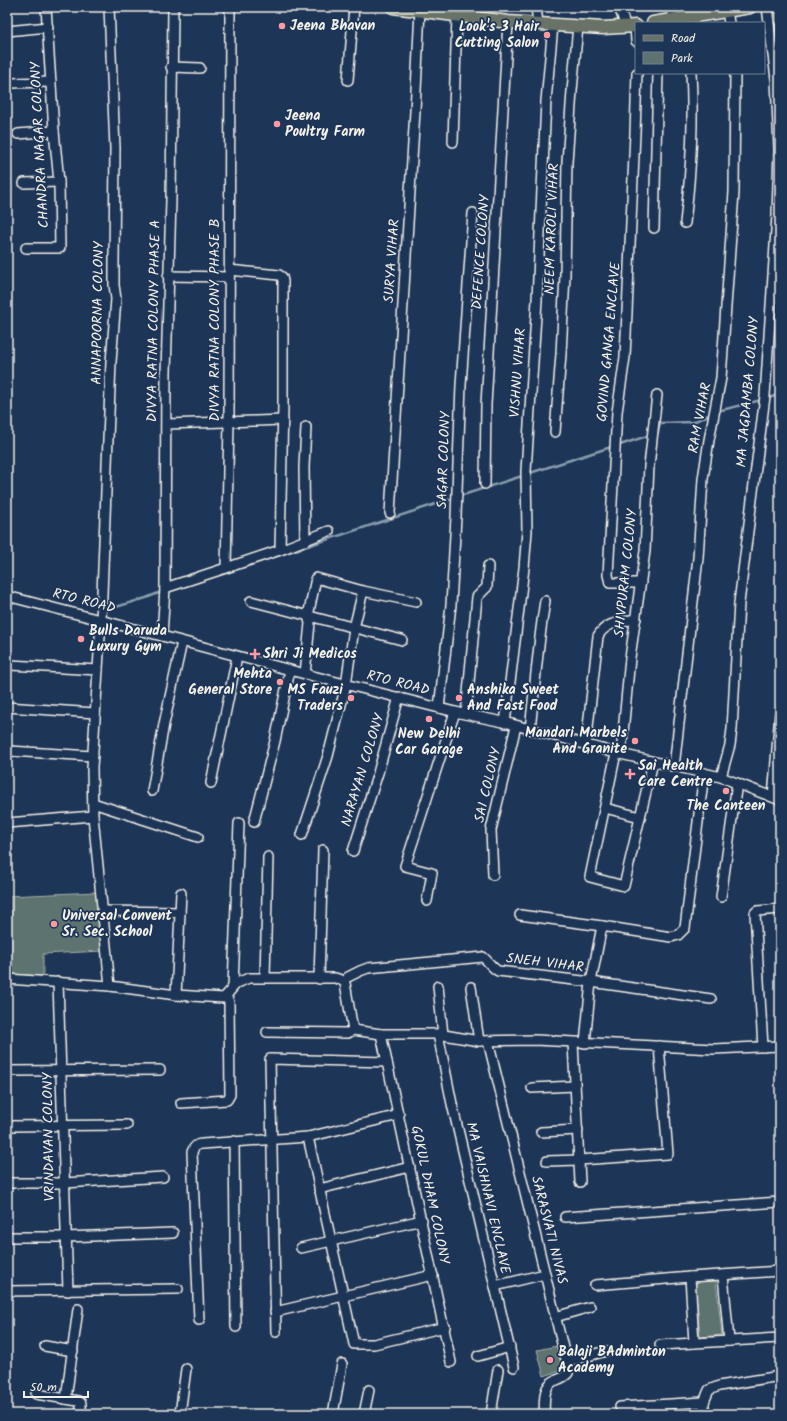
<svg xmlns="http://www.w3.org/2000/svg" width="787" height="1421" viewBox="0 0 787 1421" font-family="Kalam,sans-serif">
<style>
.green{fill:#5c736f;stroke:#a8b2ac}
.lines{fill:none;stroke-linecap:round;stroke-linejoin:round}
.stream{stroke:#899eae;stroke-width:2.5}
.minor-casing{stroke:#f4f1e8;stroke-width:12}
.major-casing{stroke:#f4f1e8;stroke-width:15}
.minor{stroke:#1d3557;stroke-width:9}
.major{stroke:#697266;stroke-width:12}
.poi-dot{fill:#ff9aa2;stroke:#1d3557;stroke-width:1.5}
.labels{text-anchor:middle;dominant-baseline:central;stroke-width:3.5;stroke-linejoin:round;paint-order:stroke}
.poi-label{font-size:14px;font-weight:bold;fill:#f4f1e8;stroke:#1d3557;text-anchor:start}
.street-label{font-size:14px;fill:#f4f1e8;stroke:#1d3557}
</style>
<rect width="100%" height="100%" fill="#1d3557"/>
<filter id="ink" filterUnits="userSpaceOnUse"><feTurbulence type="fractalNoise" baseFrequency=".025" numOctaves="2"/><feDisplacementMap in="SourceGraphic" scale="8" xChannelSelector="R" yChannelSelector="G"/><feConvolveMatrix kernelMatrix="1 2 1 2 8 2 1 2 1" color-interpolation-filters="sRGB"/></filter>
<g filter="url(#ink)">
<g class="green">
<polygon points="780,12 780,30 772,31 769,13"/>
<polygon points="97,892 103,951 43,954 43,976 11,974 8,896"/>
<polygon points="716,1281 722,1335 700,1337 695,1282"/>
<polygon points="557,1346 563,1370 544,1376 537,1350"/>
</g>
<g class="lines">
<g class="stream">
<polyline points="769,398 780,394"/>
<polyline points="718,411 761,400"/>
<polyline points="658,433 660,423 693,422 711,414"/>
<polyline points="620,445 650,435"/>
<polyline points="530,473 611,447"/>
<polyline points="460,496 522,476"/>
<polyline points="274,557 454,498"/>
<polyline points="106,610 146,598 161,592"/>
</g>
<g class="minor-casing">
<g id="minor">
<polyline points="109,7 115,148 114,263 114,285 116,299 111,362 101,620 92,768 93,816 110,986"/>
<polyline points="471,7 473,17"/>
<polyline points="536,7 538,24"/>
<polyline points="619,7 626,27"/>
<polyline points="671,7 675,19"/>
<polyline points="727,11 729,23"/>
<polyline points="635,26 636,41"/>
<polyline points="7,31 48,27"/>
<polyline points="171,67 200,68"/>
<polyline points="637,73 635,133 625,357 617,412 608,575 610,583 641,583"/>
<polyline points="348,80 354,7"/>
<polyline points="11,83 51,82"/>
<polyline points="18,134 54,131"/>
<polyline points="453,142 457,15"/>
<polyline points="24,183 59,182"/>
<path d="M685,223C691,172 694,123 691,73"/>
<polyline points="654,228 658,73"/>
<polyline points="26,248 60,248 59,182 54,131 46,7"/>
<polyline points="229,270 279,275 282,277 283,281 283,405 280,550"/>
<polyline points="168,276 229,277"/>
<polyline points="167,424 283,420"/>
<polyline points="555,432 561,354 565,275 567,162 572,91 578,26"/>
<polyline points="485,484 486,405 508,22"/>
<polyline points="390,513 415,111 420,10"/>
<polyline points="305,541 304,467 306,427"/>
<polyline points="226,568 280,550 329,531"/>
<polyline points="165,588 226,568 229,422 230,7"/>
<polyline points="7,596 162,636 305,674 455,712 508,723 616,753 721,777 780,800"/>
<polyline points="251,601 402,640"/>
<polyline points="162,636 165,588 166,373 171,200 173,7"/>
<polyline points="10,665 98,670"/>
<polyline points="305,674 310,623 308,616 316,578 363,591 416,602"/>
<polyline points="7,707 95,713"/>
<polyline points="439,708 451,605 456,517 461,385 473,213"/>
<polyline points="466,714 477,597 487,587 488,566"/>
<polyline points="505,723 524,568 527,531 526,471 537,300 546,101 553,25"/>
<path d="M530,729C535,687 538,644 545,601"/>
<path d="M586,745L598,636C606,622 621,622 636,619"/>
<polyline points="9,751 93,756"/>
<polyline points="616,753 590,877 624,886 653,762"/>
<polyline points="621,754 630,658 645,551 649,466 657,395"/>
<polyline points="674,767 698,558 703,479 709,440 721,378 734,192 735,73"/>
<polyline points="721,777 730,745 732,729 739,603 765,396 777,215 779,150 776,79 767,7"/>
<polyline points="211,783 237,657"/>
<polyline points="152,791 164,724 182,642"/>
<polyline points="773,797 780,713"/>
<polyline points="93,803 198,837"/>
<polyline points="605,808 640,817"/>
<polyline points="254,822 275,741 290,670"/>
<polyline points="7,823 93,816"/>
<polyline points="302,835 328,756 346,685 354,628 363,591"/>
<polyline points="353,851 378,773 399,697"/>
<polyline points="493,875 491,830 516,726"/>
<polyline points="721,897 737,783"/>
<polyline points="427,901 432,873 405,866 455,712"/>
<polyline points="102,911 180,912"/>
<polyline points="520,915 602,926"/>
<polyline points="265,977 268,857"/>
<path d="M348,977L360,971L368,968L483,957C489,962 492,968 498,971L591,982L602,926L671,937L678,935L685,928L704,773"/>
<path d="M7,979L110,986L176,995L223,998C228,995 230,990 234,986C238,982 244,980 249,978H335L341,980L345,983L353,1030L381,1034H438L479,1041L535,1040L714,1049L780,1046"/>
<polyline points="319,979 323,850"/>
<polyline points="58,982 68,1291"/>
<polyline points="438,986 443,1035"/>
<polyline points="233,987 239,823"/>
<polyline points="471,987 479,1041"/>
<polyline points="176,995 181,893"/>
<polyline points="267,1032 348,1033 353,1030"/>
<polyline points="381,1034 451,1362"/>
<polyline points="438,1034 452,1104 514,1367"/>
<path d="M488,1041L568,1368V1373C564,1378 559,1379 554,1381C542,1387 545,1403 544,1414"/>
<polyline points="573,1043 580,1182"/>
<polyline points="585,1043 591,982 711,999"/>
<polyline points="763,1047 755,913 757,911 780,909"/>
<polyline points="7,1071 160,1070"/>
<polyline points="532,1088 575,1086"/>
<polyline points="181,1103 227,1100 230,1095 229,1002 226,996"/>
<polyline points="7,1126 127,1125"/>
<polyline points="541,1132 578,1130"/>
<polyline points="308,1137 354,1344 374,1344 445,1327"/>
<polyline points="234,1141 236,1327"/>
<polyline points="547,1161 579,1160 668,1154 659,1046"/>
<polyline points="7,1183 64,1183 163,1177"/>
<polyline points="319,1189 410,1167"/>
<polyline points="565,1217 780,1202"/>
<polyline points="7,1237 65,1237 173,1233"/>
<polyline points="301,1248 422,1220"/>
<polyline points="723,1275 729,1341"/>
<polyline points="690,1277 694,1343"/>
<polyline points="595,1285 690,1277 780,1271"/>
<polyline points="495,1286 545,1274"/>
<polyline points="7,1291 178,1289"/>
<polyline points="275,1312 433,1275"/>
<polyline points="555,1317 590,1307"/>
<path d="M199,1320L192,1152C194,1147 196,1144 202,1144L308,1137L399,1115"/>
<polyline points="276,1332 270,1059 387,1062"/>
<polyline points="660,1345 780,1338"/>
<polyline points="45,1346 73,1351"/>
<polyline points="478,1356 510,1347"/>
<polyline points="567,1362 606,1351"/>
<polyline points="36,1394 78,1401 81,1403 81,1414"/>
<polyline points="66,1399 78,1309"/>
<polyline points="620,1407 704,1402"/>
<polyline points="180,1414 186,1369"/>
<polyline points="333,1414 342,1364"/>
<polyline points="364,1414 369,1390"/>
<polyline points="491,1414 498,1370"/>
<polyline points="704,1414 704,1402 709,1390 719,1386 780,1376"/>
</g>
</g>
<g class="major-casing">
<g id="major">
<polyline points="393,7 508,22 603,28 636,26"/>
<polyline points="653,23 750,7"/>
</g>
</g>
<use href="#minor" class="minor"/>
<use href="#major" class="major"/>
</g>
</g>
<g class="poi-dot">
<circle cx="282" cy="26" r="4"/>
<circle cx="547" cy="35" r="4"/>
<circle cx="277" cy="124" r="4"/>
<circle cx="81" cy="639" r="4"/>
<path d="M253 648h4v4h4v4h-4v4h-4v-4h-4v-4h4z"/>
<circle cx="280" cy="682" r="4"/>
<circle cx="351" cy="698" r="4"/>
<circle cx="459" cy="698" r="4"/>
<circle cx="429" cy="719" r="4"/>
<circle cx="635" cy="741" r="4"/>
<path d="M628 768h4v4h4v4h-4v4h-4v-4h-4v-4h4z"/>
<circle cx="726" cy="791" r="4"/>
<circle cx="54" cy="924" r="4"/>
<circle cx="550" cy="1360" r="4"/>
</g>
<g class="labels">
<g class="poi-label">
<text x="290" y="26">Jeena Bhavan</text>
<text x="539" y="27" text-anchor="end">Look's 3 Hair<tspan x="539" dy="16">Cutting Salon</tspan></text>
<text x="285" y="116">Jeena<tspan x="285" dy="16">Poultry Farm</tspan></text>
<text x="89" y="631">Bulls Daruda<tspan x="89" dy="16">Luxury Gym</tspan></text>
<text x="263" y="654">Shri Ji Medicos</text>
<text x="272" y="674" text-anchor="end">Mehta<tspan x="272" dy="16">General Store</tspan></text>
<text x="343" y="690" text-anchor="end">MS Fauzi<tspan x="343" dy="16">Traders</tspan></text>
<text x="467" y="690">Anshika Sweet<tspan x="467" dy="16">And Fast Food</tspan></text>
<text x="627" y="733" text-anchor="end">Mandari Marbels<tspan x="627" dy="16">And Granite</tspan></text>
<text x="429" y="734" text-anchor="middle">New Delhi<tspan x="429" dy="16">Car Garage</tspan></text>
<text x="638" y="766">Sai Health<tspan x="638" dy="16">Care Centre</tspan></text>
<text x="726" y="806" text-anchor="middle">The Canteen</text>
<text x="62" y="916">Universal Convent<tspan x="62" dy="16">Sr. Sec. School</tspan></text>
<text x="558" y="1352">Balaji BAdminton<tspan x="558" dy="16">Academy</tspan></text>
</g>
<g class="street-label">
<text transform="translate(40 145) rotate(-93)">CHANDRA NAGAR COLONY</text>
<text transform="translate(552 229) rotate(-88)">NEEM KAROLI VIHAR</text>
<text transform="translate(481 252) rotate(-86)">DEFENCE COLONY</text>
<text transform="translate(392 261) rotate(-86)">SURYA VIHAR</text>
<text transform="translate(98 313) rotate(-89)">ANNAPOORNA COLONY</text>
<text transform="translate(215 320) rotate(-90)">DIVYA RATNA COLONY PHASE B</text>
<text transform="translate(154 321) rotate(-89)">DIVYA RATNA COLONY PHASE A</text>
<text transform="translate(609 342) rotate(-85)">GOVIND GANGA ENCLAVE</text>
<text transform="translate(518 373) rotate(-86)">VISHNU VIHAR</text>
<text transform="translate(748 392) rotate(-85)">MA JAGDAMBA COLONY</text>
<text transform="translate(700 418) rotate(-79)">RAM VIHAR</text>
<text transform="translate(444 460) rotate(-88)">SAGAR COLONY</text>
<text transform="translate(626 573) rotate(-84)">SHIVPURAM COLONY</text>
<text transform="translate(84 601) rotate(14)">RTO ROAD</text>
<text transform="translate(398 683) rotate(14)">RTO ROAD</text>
<text transform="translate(363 770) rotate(-73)">NARAYAN COLONY</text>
<text transform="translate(488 785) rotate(-77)">SAI COLONY</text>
<text transform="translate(545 963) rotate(7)">SNEH VIHAR</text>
<text transform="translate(49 1137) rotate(-91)">VRINDAVAN COLONY</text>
<text transform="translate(430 1195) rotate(78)">GOKUL DHAM COLONY</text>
<text transform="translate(488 1198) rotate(77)">MA VAISHNAVI ENCLAVE</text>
<text transform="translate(549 1230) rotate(76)">SARASVATI NIVAS</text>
</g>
</g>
<rect width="787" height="1421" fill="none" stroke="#1d3557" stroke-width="24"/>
<rect x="12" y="12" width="763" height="1397" fill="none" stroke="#f4f1e8" stroke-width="1.5" filter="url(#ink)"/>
<rect x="635" y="22" width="130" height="52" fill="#1d3557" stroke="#738091"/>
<rect x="643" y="35" width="20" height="6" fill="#697266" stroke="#738091"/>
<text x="671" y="42" font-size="12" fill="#f4f1e8">Road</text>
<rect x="643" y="52" width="20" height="12" fill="#5c736f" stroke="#738091"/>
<text x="671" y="62" font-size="12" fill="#f4f1e8">Park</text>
<path d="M24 1391v6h64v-6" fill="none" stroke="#f4f1e8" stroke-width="2"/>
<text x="30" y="1391" font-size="12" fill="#f4f1e8" stroke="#1d3557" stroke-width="3" paint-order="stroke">50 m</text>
</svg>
